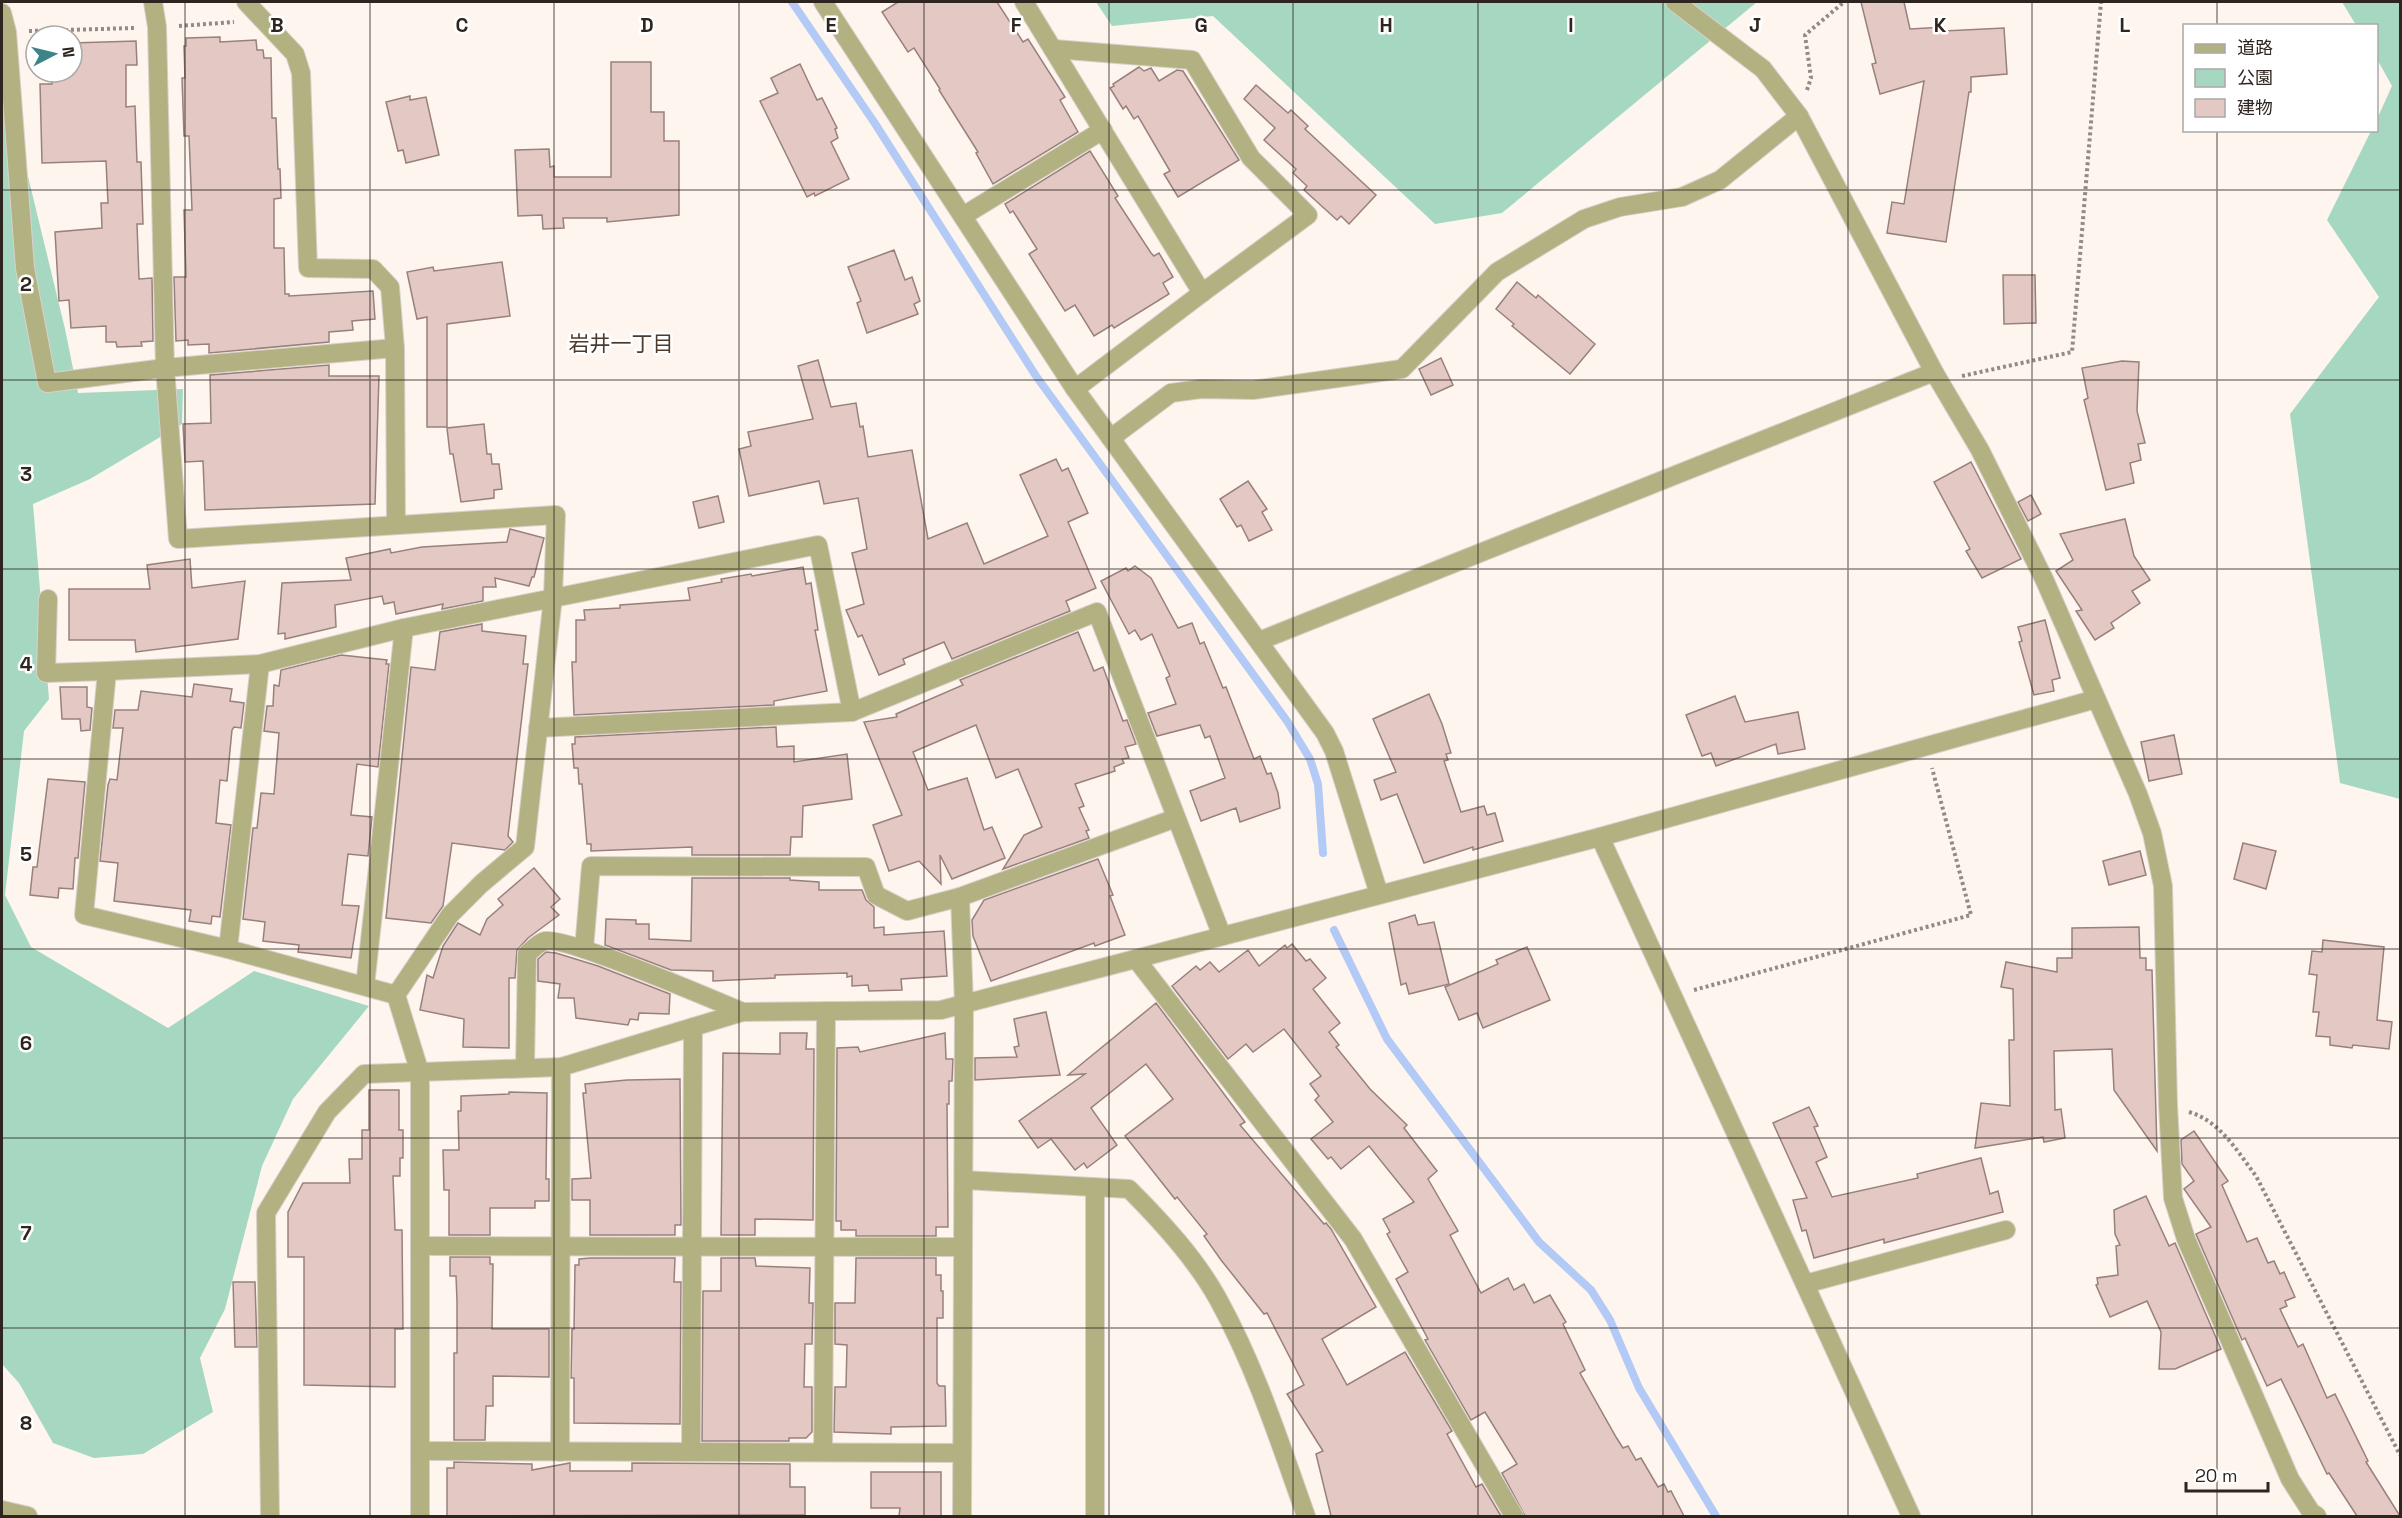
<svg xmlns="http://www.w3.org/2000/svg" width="2402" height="1518" viewBox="0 0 2402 1518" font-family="'Space Grotesk','Noto Sans JP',sans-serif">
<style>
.green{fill:#a6d8c1}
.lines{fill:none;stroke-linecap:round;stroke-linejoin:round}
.stream{stroke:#b3caf6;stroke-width:8}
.building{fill:#e3c8c4;stroke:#99807c;stroke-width:1.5}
.minor-casing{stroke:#d9d0ca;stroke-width:20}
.path{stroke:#938a84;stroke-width:4;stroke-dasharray:3 3;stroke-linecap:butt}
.minor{stroke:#b2b181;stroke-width:18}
.grid{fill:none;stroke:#2e2520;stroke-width:1.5;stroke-opacity:0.55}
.labels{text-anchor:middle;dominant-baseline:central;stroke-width:5;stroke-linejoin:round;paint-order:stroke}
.neighbourhood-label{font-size:21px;fill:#4b3a2e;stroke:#fff}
.grid-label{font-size:20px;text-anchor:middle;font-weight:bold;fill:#2e2520;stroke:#fff;stroke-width:5;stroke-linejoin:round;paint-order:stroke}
</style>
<rect width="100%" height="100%" fill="#fef5ef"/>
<g class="green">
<polygon points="1096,2 1757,2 1502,213 1435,224 1213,16 1112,26"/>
<polygon points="2342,2 2400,2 2400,799 2340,783 2290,414 2379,297 2327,220 2371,131 2376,130 2377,119 2392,86 2377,59 2376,26 2356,25"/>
<polygon points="2,69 65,329 78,393 183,389 182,424 90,479 33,504 49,699 24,731 5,895 31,947 168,1028 254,971 369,1006 293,1099 262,1166 225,1309 200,1358 213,1412 143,1454 94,1458 53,1443 19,1383 2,1364"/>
</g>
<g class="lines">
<g class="stream">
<polyline points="792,2 874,122 1036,376 1287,721 1310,759 1318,784 1323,853"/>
<polyline points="1334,930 1387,1039 1539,1242 1591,1290 1610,1320 1639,1388 1716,1516"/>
</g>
</g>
<g class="building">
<polygon points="898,2 997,2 1023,42 1028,39 1065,97 1060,100 1078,132 993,184 976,153 978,152 939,90 940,89 914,48 908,52 882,12"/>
<polygon points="1861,2 1904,2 1910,29 1944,27 1944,31 2004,28 2007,74 1971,77 1971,92 1969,92 1946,242 1887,233 1892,202 1904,204 1924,81 1880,94 1872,64 1876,63"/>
<polygon points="220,37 220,42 256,40 257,50 263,50 264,58 271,58 272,118 276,118 278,169 280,169 281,198 274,199 274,248 284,248 285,294 289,294 289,296 373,291 375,319 352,321 353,330 329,332 329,342 209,353 209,344 188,345 188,340 176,341 174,277 186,277 184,210 192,210 189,136 184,136 182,78 185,78 184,46 186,46 186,38"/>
<polygon points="136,41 137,65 126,65 126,107 135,106 137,162 141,162 143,224 137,224 139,279 152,278 153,341 141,342 142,346 117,347 116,342 106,342 106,326 71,328 69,300 59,301 55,232 102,228 101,203 108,203 106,161 42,163 40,84 52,84 52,72 72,72 72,43"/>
<polygon points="611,62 651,62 651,112 664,112 664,141 679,141 679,215 607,222 607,218 563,218 564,228 543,229 542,215 518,216 515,150 549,149 550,167 554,166 554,177 611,177"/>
<polygon points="800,64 817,100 822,98 837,128 835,129 838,138 831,142 849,179 815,196 814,193 807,197 760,101 778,93 771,78"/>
<polygon points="1139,67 1144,71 1151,68 1159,81 1177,70 1183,71 1239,160 1178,197 1164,174 1170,171 1138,116 1134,119 1126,106 1123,109 1110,88 1114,86 1113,84"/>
<polygon points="1256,85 1288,113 1291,110 1308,126 1305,129 1376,195 1349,224 1341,216 1337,220 1304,190 1307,186 1293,173 1296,169 1264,140 1275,128 1244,99"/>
<polygon points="410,96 410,100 426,97 439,155 406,163 403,150 398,151 386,102"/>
<polygon points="1090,151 1118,196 1115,198 1151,253 1154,256 1159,253 1173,277 1163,283 1169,294 1114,328 1112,325 1094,336 1075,305 1065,311 1029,254 1037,249 1013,211 1010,213 1005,204"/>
<polygon points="894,250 905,280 912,277 920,301 914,304 918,314 867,333 857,303 861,301 848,267"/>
<polygon points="502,262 510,316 447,324 447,427 427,427 427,317 417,319 407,272 433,267 434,271"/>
<polygon points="2003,275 2035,275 2036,323 2004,324"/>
<polygon points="1517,282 1536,298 1538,295 1595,344 1570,374 1512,326 1514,324 1496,309"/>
<polygon points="1441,358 1453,385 1431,395 1419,369"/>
<polygon points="818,360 831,407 856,403 860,427 863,426 868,457 912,450 928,539 967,523 984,564 1048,536 1020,475 1056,459 1062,471 1068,468 1088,513 1068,522 1096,588 1066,601 1070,611 952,659 944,642 903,659 905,664 879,675 862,635 858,637 846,610 864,604 852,553 867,549 858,498 824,504 819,481 749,496 739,449 751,446 748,432 813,419 798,366"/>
<polygon points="2122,361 2139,362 2137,411 2145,443 2138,444 2141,460 2130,463 2134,483 2106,490 2084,400 2088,398 2082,368"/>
<polygon points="329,365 329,376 379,376 375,504 205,510 203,461 185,462 183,424 211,423 210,375"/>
<polygon points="484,424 487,454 491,454 492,464 499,464 502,489 494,490 494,498 461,502 453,454 450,454 447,428"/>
<polygon points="1971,462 2021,559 1982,578 1966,551 1970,549 1934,482"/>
<polygon points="1248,481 1267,509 1262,512 1272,530 1249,541 1241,525 1237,527 1220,499"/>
<polygon points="2031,495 2041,514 2028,521 2018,502"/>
<polygon points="718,496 724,522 699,528 693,502"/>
<polygon points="2125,519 2134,556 2150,580 2132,591 2140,603 2111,623 2114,628 2095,640 2076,611 2082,610 2056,571 2073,560 2060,534"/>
<polygon points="510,529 544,538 534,577 532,577 529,586 495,578 496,587 483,587 483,601 442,609 443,604 396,614 394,602 384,604 382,596 335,605 336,627 285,639 285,633 278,634 282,583 351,580 346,558 390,549 391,553 422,547 507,542"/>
<polygon points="190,559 192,588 245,581 238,639 136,652 135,640 69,640 69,589 150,589 147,565"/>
<polygon points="1135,566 1151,578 1178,628 1192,623 1200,644 1204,642 1223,688 1226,687 1254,759 1260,756 1267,774 1271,773 1278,793 1280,808 1240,822 1236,808 1201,821 1190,791 1225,778 1210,736 1205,738 1200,725 1157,736 1148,713 1176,704 1166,678 1170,676 1152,634 1141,640 1135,630 1129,634 1101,581 1126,568 1128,571"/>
<polygon points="803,567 806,584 811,583 818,630 815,630 827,691 774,701 774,705 574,715 572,662 576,662 576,620 585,620 584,610 620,608 620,605 690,600 688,588 722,582 721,579 751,574 752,576"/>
<polygon points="2045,620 2060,678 2052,680 2054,691 2034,695 2019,642 2022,641 2018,627"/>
<polygon points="482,624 482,631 526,636 523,664 528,664 508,836 513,842 505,850 452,843 443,906 431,923 386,918 411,667 435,670 440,632"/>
<polygon points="1078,632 1094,671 1103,667 1123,721 1127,720 1136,744 1125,747 1129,758 1122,759 1124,763 1114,767 1115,771 1075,784 1084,806 1079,808 1089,830 1086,831 1089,838 1003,869 1024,835 1042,827 1018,769 996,778 976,725 913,752 928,790 967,778 984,830 992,827 1005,858 952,879 940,855 941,884 919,861 889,871 873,825 902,815 864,722 897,717 896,714 963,685 960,680"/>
<polygon points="341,655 387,660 386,664 389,664 378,767 357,764 351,815 372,817 368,856 348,854 342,905 359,906 351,958 298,952 299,945 263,941 265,922 243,919 253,828 257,828 261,793 274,794 279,733 264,731 267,706 273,706 274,685 279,686 281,670"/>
<polygon points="194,684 232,689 230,701 244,703 241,728 234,727 232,730 227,781 220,780 216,823 231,825 220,917 212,916 211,924 189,921 191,910 114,901 118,863 100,861 108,785 110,779 117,780 123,728 113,728 115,710 138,710 141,691 192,697"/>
<polygon points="60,687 87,687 87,707 92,708 90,730 81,731 80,719 62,719"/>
<polygon points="1429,694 1442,724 1451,753 1446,754 1448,760 1444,761 1461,812 1484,806 1487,815 1495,813 1503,841 1473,850 1473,847 1424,863 1397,794 1381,800 1374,780 1396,772 1373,719"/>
<polygon points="1735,696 1745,722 1798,712 1805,749 1778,754 1776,744 1716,766 1711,753 1702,756 1686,715"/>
<polygon points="776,727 777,747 794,746 794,762 847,754 852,799 803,806 802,837 791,837 790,855 692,855 692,847 591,851 591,844 587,844 582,784 579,784 578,768 574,768 572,744 575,744 575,737"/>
<polygon points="2174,735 2182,774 2149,781 2141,742"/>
<polygon points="48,779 85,782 78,858 75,858 73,889 59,888 58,898 30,895 33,867 37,867"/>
<polygon points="2243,843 2276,851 2266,889 2234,879"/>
<polygon points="2140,851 2146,875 2109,885 2103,861"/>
<polygon points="1098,859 1113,895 1110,896 1125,935 1095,946 1094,943 991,981 973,936 972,920 984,900"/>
<polygon points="534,868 560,899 551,907 559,915 528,938 517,950 515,978 509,978 509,1048 463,1047 464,1019 420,1010 427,975 433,978 443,946 458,923 480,935 487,919 503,905 498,899"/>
<polygon points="692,878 790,878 790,880 819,882 819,890 862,890 866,900 874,907 874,928 884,927 884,935 944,931 947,976 901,979 902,990 869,991 868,985 852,986 852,976 847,977 847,973 775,975 775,978 713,981 713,971 671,970 605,945 606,919 636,920 636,924 649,924 649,939 691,941"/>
<polygon points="1415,915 1418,925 1434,922 1449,984 1409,994 1406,983 1401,985 1389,923"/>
<polygon points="2139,927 2140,958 2146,958 2146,970 2152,970 2157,1151 2114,1090 2112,1049 2054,1051 2055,1110 2061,1109 2065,1138 2044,1142 2043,1137 1975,1148 1981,1103 2010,1106 2009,1040 2014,1040 2013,989 2001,987 2006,962 2057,972 2057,958 2072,958 2072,928"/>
<polygon points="2323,940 2384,947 2377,1020 2392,1022 2389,1049 2353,1045 2352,1048 2330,1045 2330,1037 2316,1036 2319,1012 2313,1012 2317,975 2309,974 2312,951 2322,952"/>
<polygon points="1292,944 1306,961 1310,959 1326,978 1313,989 1340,1023 1329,1032 1339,1045 1336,1047 1370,1089 1407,1125 1404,1128 1437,1171 1428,1179 1458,1231 1450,1235 1481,1293 1508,1278 1514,1290 1524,1284 1534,1303 1550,1295 1566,1322 1563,1324 1585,1370 1580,1373 1616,1437 1623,1448 1628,1446 1636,1460 1641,1458 1658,1487 1664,1484 1668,1492 1671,1491 1684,1516 1525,1516 1502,1473 1517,1464 1485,1412 1471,1420 1425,1340 1428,1339 1396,1279 1408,1272 1387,1234 1390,1232 1383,1219 1414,1202 1369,1146 1341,1169 1331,1157 1328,1159 1311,1139 1333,1122 1315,1100 1319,1096 1310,1084 1321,1076 1284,1029 1253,1052 1246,1044 1228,1059 1172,986 1196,966 1200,970 1210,962 1219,972 1248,950 1259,966 1285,945 1287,948"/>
<polygon points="1527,947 1550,1000 1483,1028 1477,1013 1459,1020 1445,987 1498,964 1496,960"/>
<polygon points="546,952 556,953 598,966 670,994 669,1014 639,1013 638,1020 630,1019 628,1025 576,1018 574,998 558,998 560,984 538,981 538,959"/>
<polygon points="1156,1003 1245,1122 1240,1125 1324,1224 1326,1223 1331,1229 1376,1307 1322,1339 1347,1385 1405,1352 1452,1431 1447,1434 1476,1487 1482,1484 1501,1516 1331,1516 1316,1454 1323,1451 1287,1394 1304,1385 1267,1313 1264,1314 1221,1260 1204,1236 1207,1234 1177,1197 1175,1199 1125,1136 1173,1099 1146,1064 1091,1108 1117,1145 1087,1168 1084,1163 1075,1170 1051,1139 1038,1148 1019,1121 1085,1074 1068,1075"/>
<polygon points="1046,1012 1060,1075 975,1080 975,1058 1017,1057 1014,1047 1019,1046 1014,1019"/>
<polygon points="780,1033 807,1033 806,1049 814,1049 813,1220 755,1219 755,1235 721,1235 723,1053 780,1054"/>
<polygon points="945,1033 946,1059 953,1059 952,1081 949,1081 949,1104 947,1104 948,1227 936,1227 936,1236 856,1236 856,1230 841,1230 841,1221 836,1221 837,1048 858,1047 860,1052"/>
<polygon points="680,1079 681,1225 675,1225 675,1235 590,1235 590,1200 572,1200 572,1179 591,1178 583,1093 586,1093 585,1084 627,1080"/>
<polygon points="369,1090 399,1090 399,1130 403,1130 403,1158 400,1158 400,1176 393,1176 395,1230 402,1230 403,1329 395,1329 395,1387 304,1385 304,1257 288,1257 288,1212 303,1183 350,1183 349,1159 362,1159 362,1130 369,1130"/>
<polygon points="509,1092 547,1093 546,1179 549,1179 549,1201 535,1201 535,1208 490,1208 490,1235 449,1235 449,1190 444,1190 443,1150 459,1150 458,1111 461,1111 461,1096 509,1094"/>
<polygon points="1809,1107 1818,1126 1814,1127 1827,1157 1816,1162 1832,1197 1918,1178 1917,1174 1981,1158 1990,1194 1998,1191 2003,1212 1884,1243 1884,1239 1814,1258 1806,1230 1802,1231 1793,1200 1807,1198 1773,1123"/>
<polygon points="2194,1131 2228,1181 2222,1185 2247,1242 2257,1238 2268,1263 2274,1261 2280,1274 2284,1272 2295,1297 2285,1301 2287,1306 2280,1309 2298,1347 2303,1344 2327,1398 2335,1394 2368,1461 2366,1462 2400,1516 2357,1516 2329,1473 2327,1474 2281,1379 2267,1386 2245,1338 2242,1340 2196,1234 2211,1227 2184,1189 2194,1181 2182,1164 2181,1140"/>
<polygon points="2146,1196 2169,1246 2175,1243 2221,1349 2175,1369 2159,1369 2161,1332 2147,1301 2110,1317 2096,1285 2098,1284 2097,1278 2118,1275 2116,1246 2120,1245 2115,1234 2114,1210"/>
<polygon points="450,1257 490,1257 490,1264 493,1264 492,1329 549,1329 549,1377 493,1376 493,1406 486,1406 485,1440 454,1440 454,1353 457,1353 457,1301 456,1276 450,1276"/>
<polygon points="590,1258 675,1258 674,1282 681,1282 680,1424 574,1423 574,1378 571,1378 572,1329 574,1329 575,1265 579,1265 579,1259"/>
<polygon points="721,1258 755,1258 756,1266 810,1268 809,1303 813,1303 812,1344 805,1344 804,1387 812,1387 812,1432 806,1438 789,1438 789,1441 702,1441 703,1291 721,1291"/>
<polygon points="856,1258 936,1258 936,1275 941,1275 941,1291 943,1291 943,1318 937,1318 937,1383 939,1386 945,1386 946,1426 891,1427 891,1434 834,1432 835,1387 846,1387 847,1345 835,1344 835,1303 855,1303"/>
<polygon points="233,1282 255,1282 257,1347 235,1347"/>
<polygon points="454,1462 532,1464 532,1470 570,1463 570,1471 632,1471 632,1463 790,1464 790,1487 805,1487 805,1515 447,1516 447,1468 454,1468"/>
<polygon points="871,1472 941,1472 941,1516 899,1516 900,1508 871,1508"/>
</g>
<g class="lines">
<g class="minor-casing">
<g id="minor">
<polyline points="153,2 157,27 165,368 178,539 556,515 553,597 525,847 481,884 450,915 396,995"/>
<polyline points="246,2 295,54 301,73 308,268 373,269 390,287 395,348 396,525"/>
<polyline points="823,2 1075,389 1325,733 1334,751 1379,894"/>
<polyline points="1024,2 1202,293 1075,389"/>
<polyline points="1675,2 1763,69 1799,116 1934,372 1980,450 2045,581 2138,794 2152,833 2163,886 2168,1105 2173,1198 2186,1239 2290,1479 2311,1512 2317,1516"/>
<polyline points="2,13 7,32 25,268 47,383 165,368 395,348"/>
<polyline points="1054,49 1192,60 1251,158 1308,215 1202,293"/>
<polyline points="963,216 1103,130"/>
<polyline points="1111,438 1171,393 1201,389 1253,390 1402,369 1497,272 1584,219 1620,207 1682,197 1720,180 1799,116"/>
<polyline points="48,599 46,673 107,671"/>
<polyline points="1259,641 1934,372"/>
<polyline points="538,728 852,712 1097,612 1222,936"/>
<polyline points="1600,837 1911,1516"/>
<polyline points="960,897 964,1005 962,1516"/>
<polyline points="228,949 260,664"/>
<polyline points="584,949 591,866 866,867 876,895 907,911 960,897 1176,818"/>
<polyline points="1136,959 1353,1239 1514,1516"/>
<polyline points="365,986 404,628"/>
<polyline points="396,995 228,949 84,915 107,671 260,664 404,628 818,545 852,712"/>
<polyline points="396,995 420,1073 420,1516"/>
<path d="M525,1068L527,954C532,950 539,942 545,941C565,936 714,1000 743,1012"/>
<path d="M964,1180L1129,1189C1162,1222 1196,1259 1218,1299C1256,1368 1280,1443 1306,1516"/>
<polyline points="420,1246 963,1247"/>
<polyline points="1805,1284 2006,1230"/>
<polyline points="420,1451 962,1453"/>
<polyline points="560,1452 561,1067"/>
<polyline points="691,1452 693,1027"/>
<polyline points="823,1452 826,1011"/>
<polyline points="2,1510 28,1516"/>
<polyline points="270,1516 266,1213 327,1112 364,1074 561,1067 743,1012 941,1010 1600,837 2096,699"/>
<polyline points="1095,1516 1095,1187"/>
</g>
</g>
<g class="path">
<polyline points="179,26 234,22"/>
<polyline points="29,31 135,28"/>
<polyline points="1807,90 1811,78 1805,35 1844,2"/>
<polyline points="1962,376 2072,352 2101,2"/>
<polyline points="1694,990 1971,915 1932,768"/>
<path d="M2189,1112C2220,1121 2237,1151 2256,1176L2400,1455"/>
</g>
<use href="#minor" class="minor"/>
</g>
<path class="grid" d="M185,2V1516M370,2V1516M554,2V1516M739,2V1516M924,2V1516M1109,2V1516M1293,2V1516M1478,2V1516M1663,2V1516M1848,2V1516M2032,2V1516M2217,2V26M2217,130V1516M2,190H2400M2,380H2400M2,569H2400M2,759H2400M2,949H2400M2,1138H2400M2,1328H2400"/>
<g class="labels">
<g class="neighbourhood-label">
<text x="621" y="343">岩井一丁目</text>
</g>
</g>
<g class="grid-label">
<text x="277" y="32">B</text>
<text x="462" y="32">C</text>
<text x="647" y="32">D</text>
<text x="831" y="32">E</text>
<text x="1016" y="32">F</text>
<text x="1201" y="32">G</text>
<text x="1386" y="32">H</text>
<text x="1571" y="32">I</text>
<text x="1755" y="32">J</text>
<text x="1940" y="32">K</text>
<text x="2125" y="32">L</text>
<text x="26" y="291">2</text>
<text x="26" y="481">3</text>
<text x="26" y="671">4</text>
<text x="26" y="861">5</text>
<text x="26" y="1050">6</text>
<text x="26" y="1240">7</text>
<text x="26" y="1430">8</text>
</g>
<rect width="2402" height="1518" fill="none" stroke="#2e2520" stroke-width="6"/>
<rect x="2183" y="24" width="195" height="108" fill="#ffffff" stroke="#aba8a6" stroke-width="1.5"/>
<rect x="2195" y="44" width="30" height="9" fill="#b2b181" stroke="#aba8a6" stroke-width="1.5"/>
<text x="2237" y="54" font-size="18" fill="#2e2520">道路</text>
<rect x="2195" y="69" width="30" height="18" fill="#a6d8c1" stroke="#aba8a6" stroke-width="1.5"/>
<text x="2237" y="84" font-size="18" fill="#2e2520">公園</text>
<rect x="2195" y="99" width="30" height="18" fill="#e3c8c4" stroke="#aba8a6" stroke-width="1.5"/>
<text x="2237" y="114" font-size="18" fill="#2e2520">建物</text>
<g transform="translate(54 54) rotate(83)"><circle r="28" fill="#ffffff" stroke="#aba8a6" stroke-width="1.5"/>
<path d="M0-4.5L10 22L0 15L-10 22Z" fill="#3c848a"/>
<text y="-9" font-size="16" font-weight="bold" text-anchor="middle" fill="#2e2520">N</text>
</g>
<path d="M2186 1482v9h82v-9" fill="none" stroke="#2e2520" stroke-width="3"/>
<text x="2195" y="1482" font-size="18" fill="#2e2520" stroke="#ffffff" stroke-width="4.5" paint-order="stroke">20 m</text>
</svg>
